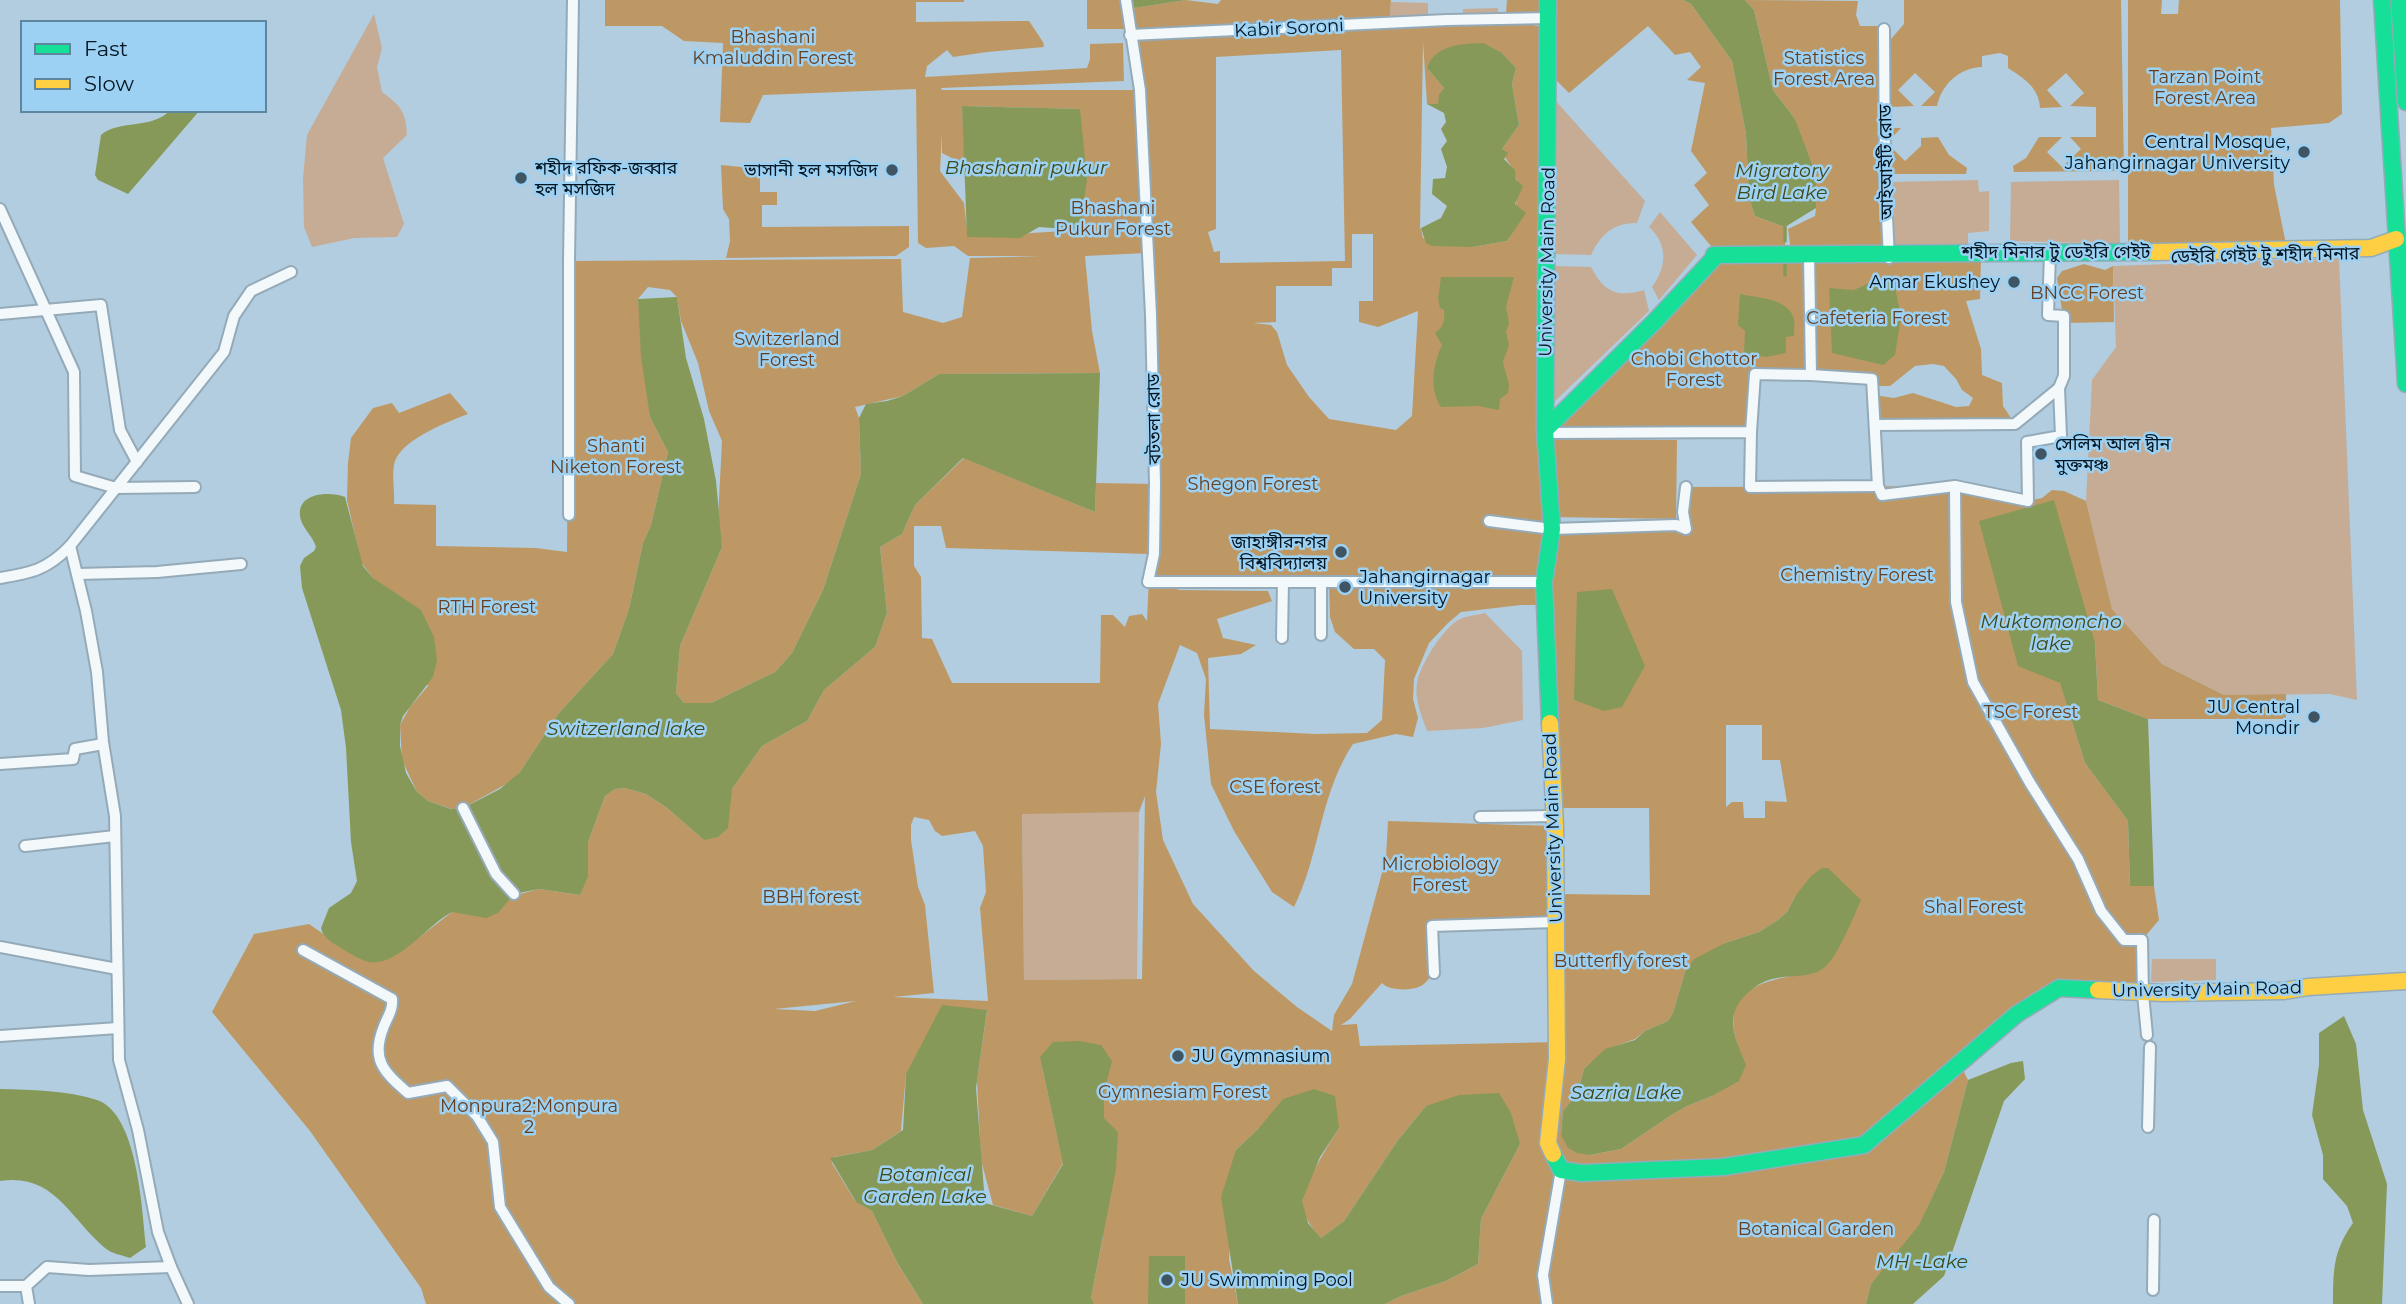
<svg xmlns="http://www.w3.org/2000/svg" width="2406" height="1304" viewBox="0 0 2406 1304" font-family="Montserrat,'Noto Sans Bengali',sans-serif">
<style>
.green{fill:#c6ac95}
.forest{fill:#be9864;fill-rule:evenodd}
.water{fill:#879959}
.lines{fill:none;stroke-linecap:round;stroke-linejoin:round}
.stream{stroke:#879959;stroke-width:3.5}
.street-casing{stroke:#94aab9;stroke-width:14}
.fast-casing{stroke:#94aab9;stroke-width:19}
.slow-casing{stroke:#94aab9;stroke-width:19}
.street{stroke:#f3f8fa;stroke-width:10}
.fast{stroke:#16e098;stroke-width:16}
.slow{stroke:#ffcf43;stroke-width:16}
.poi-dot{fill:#3f5564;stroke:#9dd1f3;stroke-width:2.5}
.labels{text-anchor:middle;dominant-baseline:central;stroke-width:5;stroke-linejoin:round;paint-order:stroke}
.street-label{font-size:18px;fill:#021521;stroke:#9dd1f3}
.park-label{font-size:18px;fill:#673e1e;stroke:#9dd1f3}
.poi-label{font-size:18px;fill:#021521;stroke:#9dd1f3;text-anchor:end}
.water-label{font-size:19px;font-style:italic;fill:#404815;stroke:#9dd1f3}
</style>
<rect width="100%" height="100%" fill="#b1cddf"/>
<g class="green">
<polygon points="1391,2 1428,3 1428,17 1390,17"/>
<polygon points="1498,8 1498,17 1463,18 1463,9"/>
<path d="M374,14L382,48L377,67L382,92C401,106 406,112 407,135L383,158L404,224L397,237L354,238L312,247L304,227L303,178L307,135Z"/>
<path d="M1554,99L1645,201L1637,223C1613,223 1601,234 1591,255L1555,254Z"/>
<polygon points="1978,180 1979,192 1989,191 1989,231 1968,233 1968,244 1893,245 1892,182"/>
<polygon points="2119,180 2120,244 2010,241 2011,182"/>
<path d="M1660,212L1697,255L1659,300L1652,287C1667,267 1668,244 1649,227Z"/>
<polygon points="2339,258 2357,700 2330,694 2224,695 2162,664 2112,609 2086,501 2092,380 2116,347 2113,266"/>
<path d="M1555,266L1591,267C1604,292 1617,298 1644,290L1649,311L1552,404Z"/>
<path d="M1485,613L1522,651L1523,720L1483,728L1427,731C1422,717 1414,698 1417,683C1420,665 1442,630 1458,620C1465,616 1477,615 1485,613Z"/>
<polygon points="1139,812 1137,979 1024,980 1022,813"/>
<polygon points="2152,959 2216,959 2216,980 2151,982"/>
</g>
<g class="forest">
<path d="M605,0H964V2H916V22L1029,21L1043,42L1044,47L987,52L953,57L947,50L927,66L925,77L1087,68L1090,59V44L1123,43L1124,81L941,88L942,90H1139L1126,9L1186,0L1218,4L1221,0H1391L1390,17L1172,32L1506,19L1547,28L1546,429L1713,259L1981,257L1980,299L1966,301L1981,349L1982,375L2002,383L2003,406L2015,424L1876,422L1874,395L1894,398L1913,393L1956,407L1969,406L1973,398L1962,390L1956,379L1944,366L1933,364L1915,366L1890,386H1873L1872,380L1755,374L1751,432L1589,433L1549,439L1677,440L1676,519L1551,517L1552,529H1686V487L1955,486L2028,501L2042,498L2052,490L2064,491L2086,501L2112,609L2162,664L2224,695L2286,694V719H2148L2098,700L2095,643L2060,682L2085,763L2128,821L2130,886H2154L2159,920L2142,940L2143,994L2059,988L1960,1064L1968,1080L1944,1172L1918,1228L1871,1284L1866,1304H1385L1401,1296L1446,1281L1478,1264L1481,1219L1520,1144L1426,1106L1398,1140L1344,1221L1321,1238C1312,1228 1304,1218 1302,1204C1301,1189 1330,1142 1339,1128H1259L1236,1150L1229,1259L1238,1304H1093L1091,1298L1103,1237L1104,1092L1042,1066L1063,1163L1032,1216L993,1205L981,1160L977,1081L987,1011L906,1074L901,1131L872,1150L834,1157L832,1163L855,1201L872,1211L899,1266L923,1304H426L421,1288L310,1131L212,1012L254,934L309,924L360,959L399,953L452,912L539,889L579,895L588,877V842L605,796L615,789L625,788L646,794L666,807L704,840L732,789L762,746L807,721L824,690L875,647L887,613L880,547L902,534L915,505L964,458L1095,512L1096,483L1155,484L1146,253L1085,256L1092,331L1100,373L939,374L903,396L855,407L859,418L861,474L823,590L792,653L775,672L711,703H684L676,693L680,646L722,547L718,519L722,441L709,411L698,363L681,321L677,297L670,290L648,287L638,299L650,417L668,452L651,525L643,543L629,609L613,654L559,713L520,772L508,783L463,808L452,809L428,801L417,792L402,760L400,725L410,707L428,686L392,593L373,578L361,562L347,500L348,463L351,438L373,408L392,403L399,413L450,393L468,414C448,422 404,438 395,461C391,472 395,492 394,504L436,505V546L536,548L567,552L569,261L901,259L903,312L943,323L962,317L970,258L1041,256H968L954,246L926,248L918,243L916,89L763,95L750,123L720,122L723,43L684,41L662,26H605ZM1423,42L1427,104H1438L1444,88L1427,68L1502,53L1516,68L1512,84L1519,125L1502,149C1504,160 1512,164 1515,174C1521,192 1513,218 1510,237L1507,241L1472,247L1423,238L1421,228L1420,229ZM1341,50L1345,261L1220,263V251L1214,252L1208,232L1216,229V57ZM962,106L1080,109V230L968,237L964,203L940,171L942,132V153L965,165ZM1352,234H1373V301H1359V322L1378,327L1418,311L1412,416L1396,430L1329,419L1309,397L1287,365L1277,332L1271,325L1253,323L1276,322V286H1332V268H1352ZM914,526H941L946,548L1150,554L1147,621L1142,614L1129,616L1125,627L1113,615H1101L1100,683H952L932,639L922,638L921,577L914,566ZM1329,582L1330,617L1335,632L1354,649H1374L1385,660L1382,720L1367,733L1315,734L1210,729L1208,658L1241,654L1256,645L1223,638L1217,619L1272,601L1268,591L1180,590L1152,583ZM1521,605H1545L1552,808H1649L1650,895L1556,894L1555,826L1388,821L1386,858L1352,984L1334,1015L1332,1031L1297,1007L1254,971L1193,904L1163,840L1156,792L1161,744L1158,704L1180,645L1197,653L1206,679L1204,715L1211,784L1234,831L1272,892L1294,907C1320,855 1320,793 1353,744L1396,734L1413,737L1418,718L1413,699L1414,679L1429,643L1448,623L1461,612ZM1726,725H1762V760H1780L1787,802L1765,801V818H1744L1743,802H1732L1726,807ZM1145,796L1142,979L1024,980L1022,814L1139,812ZM914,817L929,820L935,831L942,836L975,831L983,846L986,892L980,908L988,1001L893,997L934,993L925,905L918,887L911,840V825ZM1796,895L1821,970C1776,980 1716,981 1738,1046L1712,1096L1687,1106L1673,1114L1621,1149L1590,1155L1561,1135L1563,1111L1577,1094L1584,1069L1605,1050L1635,1039L1645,1031L1668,1021L1673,1013L1685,972L1725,943L1759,932L1778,920L1787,912ZM1556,922L1557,1042L1360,1046L1357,1024L1341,1025L1350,1019L1382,983C1389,991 1411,991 1421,986C1425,984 1430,977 1434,973L1432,926ZM856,1001L815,1011L774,1009Z"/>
<polygon points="1087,0 1123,0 1125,29 1087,29"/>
<polygon points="1507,0 1543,0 1542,14 1506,14"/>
<polygon points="1552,0 1683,0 1691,4 1732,61 1746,134 1749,198 1755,216 1785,227 1785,251 1715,251 1691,222 1709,205 1694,185 1707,173 1691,151 1705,83 1687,80 1701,67 1690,52 1675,55 1648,26 1569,93 1552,76"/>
<polygon points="1745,0 1858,1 1856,15 1860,26 1878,26 1884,248 1791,251 1788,229 1815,216 1816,208 1795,119 1773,90 1754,10"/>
<path d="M1904,0H2121L2124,171L2014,172L2013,166L2026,158L2039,137H2062L2047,152L2062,167L2081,149L2070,137H2096V107L2070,106L2084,93L2066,73L2047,90L2062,107L2040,108C2039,87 2023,78 2008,68V56L2000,53L1982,56V67C1959,68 1942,84 1937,106H1921L1935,92L1915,73L1898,90L1914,106L1890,107L1891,39L1904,24Z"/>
<polygon points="2128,0 2162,0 2161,14 2178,14 2179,0 2340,0 2342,114 2329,123 2271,128 2274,185 2287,249 2128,253"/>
<polygon points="1885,128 1901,128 1887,143 1905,161 1921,146 1921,138 1938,137 1949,155 1967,168 1966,174 1885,174"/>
<polygon points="721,165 752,168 760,172 760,192 777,192 777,205 762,205 762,227 909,226 909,247 896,256 726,258 730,241 729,219 723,209"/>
<polygon points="2084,264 2105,270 2113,266 2114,322 2064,323 2057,278 2062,271"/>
</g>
<g class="water">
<polygon points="1129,0 1186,0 1127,9"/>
<polygon points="1683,0 1745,0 1754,10 1773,90 1795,119 1816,175 1816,208 1785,227 1755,216 1749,198 1746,134 1732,61 1691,4"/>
<path d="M1483,43L1502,53L1516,68L1512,84L1519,125L1502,149L1508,153L1504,159L1515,170L1516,180L1523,186L1515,204L1526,213L1507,241L1472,247L1432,246L1426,243L1421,228L1441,218L1447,206L1432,194L1433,179L1445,178L1447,167L1441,149L1447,141L1441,129L1446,122L1444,113L1427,104H1438L1439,95L1444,88L1427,68C1436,44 1461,44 1483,43Z"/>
<polygon points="962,106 1080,109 1087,179 1080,230 1039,227 1020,238 967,237"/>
<path d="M170,110H200L128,194L98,180L95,175L101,135C119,119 153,130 170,110Z"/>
<path d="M1441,277H1514L1506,307L1509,323L1506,332L1509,345L1503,362L1509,385L1508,393L1500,399L1499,410L1478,406L1441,407C1429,389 1433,364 1442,345L1435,333C1444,326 1445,321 1444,310L1440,308L1438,299Z"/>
<polygon points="1894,282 1901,317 1895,355 1883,365 1832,353 1829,288 1854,290 1869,283"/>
<path d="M1740,294C1757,298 1789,298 1794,319C1795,324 1794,331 1794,336L1786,337V353L1766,357L1744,354L1745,331L1738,325Z"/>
<path d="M677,297L686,358L704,419L716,481L722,547L680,646L676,693L684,703H711L775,672L792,653L823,590L861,474L859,418L866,404L887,401L903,396L939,374L1100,373L1095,512L963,458L915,505L902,534L880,547L887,613L875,647L824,690L807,721L762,746L732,789L728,828L718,837L704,840L666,807L646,794L625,788L615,789L605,796L588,842V877L580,895L539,889L514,894L498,913L486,918L452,912C428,924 398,967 369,962C360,960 351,954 344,950C335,944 323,939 321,928L329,908L351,893L357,881L351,842L346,748L341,710L302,588L300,566L304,558L314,551L316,547C313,536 301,527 300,516C297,492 331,491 345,497L363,566L373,578L421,610L434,637L437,660L433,677L403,716L400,725V746L406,773L417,792L428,801L451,809L463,808L500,789L520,772L559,713L613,654L629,609L643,543L651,525L668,452L650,417L641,357L638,299Z"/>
<polygon points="2054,500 2095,643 2098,700 2148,719 2154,886 2130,886 2128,821 2085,763 2060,683 2018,666 1979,521"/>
<polygon points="1612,589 1645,666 1622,707 1604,711 1574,700 1577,592"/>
<path d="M1822,868H1828L1861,900C1854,916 1836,962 1821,970C1807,978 1787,975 1772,979C1764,981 1755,986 1749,992C1722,1015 1735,1037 1746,1065L1739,1081L1712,1096L1687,1106L1673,1114L1621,1149L1590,1155L1577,1153L1568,1148L1561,1135L1563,1111L1577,1094L1584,1069L1605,1049L1635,1040L1645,1031L1668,1021L1673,1013L1685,972L1694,959L1725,943L1759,932L1778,920L1787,912L1796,895L1811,876Z"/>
<polygon points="942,1005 987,1010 976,1088 985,1203 1032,1216 1063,1164 1040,1057 1053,1042 1080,1041 1101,1045 1112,1061 1104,1092 1104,1118 1118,1132 1116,1169 1091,1298 1094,1304 923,1304 898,1264 872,1211 856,1202 830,1158 872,1150 903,1130 906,1074"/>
<path d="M2344,1016L2356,1044L2363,1110L2387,1184L2382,1304H2333C2333,1271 2333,1251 2353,1223L2347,1206L2323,1179V1155L2312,1115L2319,1065V1033Z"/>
<polygon points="2023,1061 2025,1079 2004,1101 1944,1276 1913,1304 1866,1304 1871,1284 1919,1225 1944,1172 1968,1080 2011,1063"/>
<path d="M0,1089C31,1090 67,1090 97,1100C138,1114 142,1210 146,1247L130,1258C122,1255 112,1254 105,1248C70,1219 55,1173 0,1181Z"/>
<polygon points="1314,1089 1335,1096 1339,1128 1320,1157 1302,1201 1308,1223 1321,1238 1344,1221 1398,1140 1426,1106 1459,1095 1499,1093 1511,1113 1520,1144 1481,1219 1478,1264 1446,1281 1401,1296 1385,1304 1238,1304 1221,1197 1236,1150 1259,1128 1283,1099"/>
<polygon points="1149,1256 1185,1256 1185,1304 1148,1304"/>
</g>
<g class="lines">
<g class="stream">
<polyline points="1785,241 1785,227"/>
<polyline points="1785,264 1785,275"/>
</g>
<g class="street-casing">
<g id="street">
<polyline points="1126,0 1140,90 1151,315 1155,484 1154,554 1148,582 1544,582"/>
<polyline points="1884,29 1885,176 1889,258"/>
<polyline points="1130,35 1447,20 1549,18"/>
<polyline points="0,209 74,372 75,476 116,488 195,487"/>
<polyline points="1809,255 1811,375"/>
<polyline points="0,314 101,305 120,430 137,462"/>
<polyline points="2059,388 2061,436 2027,442 2028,501 1955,486 1956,602 1973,682 2030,783 2078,859 2101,911 2124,940 2142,940 2143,994 2147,1035"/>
<polyline points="1876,425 2015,424 2059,388 2064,376 2064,316 2048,315 2050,253"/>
<polyline points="1546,433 1751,432 1750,487 1878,486 1872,379 1811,375 1755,374 1751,432"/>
<polyline points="1878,486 1882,495 1955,486"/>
<polyline points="569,515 569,261 573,0"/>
<polyline points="1489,521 1552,529 1676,525 1686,529 1683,512 1686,487"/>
<polyline points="70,546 86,611 97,672 103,742 115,816 119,1060 138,1130 158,1232 171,1267 188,1304"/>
<polyline points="78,574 157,572 241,564"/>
<path d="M0,578C31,573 47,570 70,546L224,352L234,316L251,291L291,272"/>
<polyline points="1321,582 1321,635"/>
<polyline points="1282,638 1283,582"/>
<polyline points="0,764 73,759 75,749 103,744"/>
<polyline points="463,808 496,874 514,894"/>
<polyline points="1480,817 1554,816"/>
<polyline points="25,846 115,836"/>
<polyline points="0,947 117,969"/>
<path d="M303,950L392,999C393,1010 388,1016 384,1026C370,1060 384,1072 408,1093L447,1086L477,1116L493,1142L500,1207L549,1287L569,1304"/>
<polyline points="1434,973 1432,926 1556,922"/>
<polyline points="0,1036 118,1028"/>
<polyline points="2148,1127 2150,1047"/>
<polyline points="0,1286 26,1286"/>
<polyline points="2153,1290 2154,1220"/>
<polyline points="29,1304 26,1286 47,1267 89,1270 171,1267"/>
<polyline points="1547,1304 1543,1275 1561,1170"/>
</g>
</g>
<g class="fast-casing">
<g id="fast">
<polyline points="1548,0 1545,430 1552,529 1544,582 1550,723"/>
<polyline points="2382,0 2406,384"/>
<polyline points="2399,0 2406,102"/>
<polyline points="1545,430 1656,320 1713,259 1714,255 2154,252"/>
<polyline points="1553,1154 1561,1170 1582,1173 1723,1167 1864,1145 2017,1014 2059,988 2098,990"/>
</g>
</g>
<g class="slow-casing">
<g id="slow">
<polyline points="2154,252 2371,248 2396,239"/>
<polyline points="1550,723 1555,826 1557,1059 1548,1143 1553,1154"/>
<polyline points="2098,990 2164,993 2284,991 2308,987 2406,981"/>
</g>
</g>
<use href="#street" class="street"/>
<use href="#fast" class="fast"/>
<use href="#slow" class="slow"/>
</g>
<g class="poi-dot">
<circle cx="2304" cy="152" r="7"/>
<circle cx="892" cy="170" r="7"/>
<circle cx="521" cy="178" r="7"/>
<circle cx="2014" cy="282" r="7"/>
<circle cx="2041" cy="454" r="7"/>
<circle cx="1341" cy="552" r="7"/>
<circle cx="1345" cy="587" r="7"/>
<circle cx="2314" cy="717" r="7"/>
<circle cx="1178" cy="1056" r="7"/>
<circle cx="1167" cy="1280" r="7"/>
</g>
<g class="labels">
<g class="street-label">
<text transform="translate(1289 28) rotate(-3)">Kabir Soroni</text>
<text transform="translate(1886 162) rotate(-91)">আইআইটি রোড</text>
<text x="2056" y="252">শহীদ মিনার টু ডেইরি গেইট</text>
<text transform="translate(2265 255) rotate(-1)">ডেইরি গেইট টু শহীদ মিনার</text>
<text transform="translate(1547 262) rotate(-89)">University Main Road</text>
<text transform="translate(1154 419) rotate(-91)">বটতলা রোড</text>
<text transform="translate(1553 828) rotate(-92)">University Main Road</text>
<text transform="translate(2207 989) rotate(-1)">University Main Road</text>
</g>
<g class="park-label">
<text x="773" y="37">Bhashani<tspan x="773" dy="21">Kmaluddin Forest</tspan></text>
<text x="1824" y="58">Statistics<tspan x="1824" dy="21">Forest Area</tspan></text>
<text x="2205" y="77">Tarzan Point<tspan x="2205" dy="21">Forest Area</tspan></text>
<text x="1113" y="208">Bhashani<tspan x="1113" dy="21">Pukur Forest</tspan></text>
<text x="2087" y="293">BNCC Forest</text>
<text x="1877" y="318">Cafeteria Forest</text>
<text x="787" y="339">Switzerland<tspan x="787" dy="21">Forest</tspan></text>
<text x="1694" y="359">Chobi Chottor<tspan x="1694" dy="21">Forest</tspan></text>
<text x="616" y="446">Shanti<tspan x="616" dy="21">Niketon Forest</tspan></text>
<text x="1253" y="484">Shegon Forest</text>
<text x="1857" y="575">Chemistry Forest</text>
<text x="487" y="607">RTH Forest</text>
<text x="2031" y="712">TSC Forest</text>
<text x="1275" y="787">CSE forest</text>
<text x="1440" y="864">Microbiology<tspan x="1440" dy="21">Forest</tspan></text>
<text x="811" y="897">BBH forest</text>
<text x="1974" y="907">Shal Forest</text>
<text x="1621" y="961">Butterfly forest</text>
<text x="1183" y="1092">Gymnesiam Forest</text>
<text x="529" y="1106">Monpura2;Monpura<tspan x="529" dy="21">2</tspan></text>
<text x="1816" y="1229">Botanical Garden</text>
</g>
<g class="poi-label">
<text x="2290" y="142">Central Mosque,<tspan x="2290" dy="21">Jahangirnagar University</tspan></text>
<text x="535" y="168" text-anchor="start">শহীদ রফিক-জব্বার<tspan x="535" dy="21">হল মসজিদ</tspan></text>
<text x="878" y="170">ভাসানী হল মসজিদ</text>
<text x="2000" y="282">Amar Ekushey</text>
<text x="2055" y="444" text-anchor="start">সেলিম আল দ্বীন<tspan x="2055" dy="21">মুক্তমঞ্চ</tspan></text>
<text x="1327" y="542">জাহাঙ্গীরনগর<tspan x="1327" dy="21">বিশ্ববিদ্যালয়</tspan></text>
<text x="1359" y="577" text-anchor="start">Jahangirnagar<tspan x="1359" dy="21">University</tspan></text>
<text x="2300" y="707">JU Central<tspan x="2300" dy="21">Mondir</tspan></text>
<text x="1192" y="1056" text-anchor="start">JU Gymnasium</text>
<text x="1181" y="1280" text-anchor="start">JU Swimming Pool</text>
</g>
<g class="water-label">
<text x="1026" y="167">Bhashanir pukur</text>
<text x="1782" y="170">Migratory<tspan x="1782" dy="22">Bird Lake</tspan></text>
<text x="2051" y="621">Muktomoncho<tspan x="2051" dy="22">lake</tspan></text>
<text x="626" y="728">Switzerland lake</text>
<text x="1626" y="1092">Sazria Lake</text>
<text x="925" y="1174">Botanical<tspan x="925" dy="22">Garden Lake</tspan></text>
<text x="1922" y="1261">MH -Lake</text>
</g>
</g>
<rect x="21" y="21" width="245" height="91" fill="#9dd1f3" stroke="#5f869f" stroke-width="2"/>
<rect x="35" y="44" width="35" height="10" fill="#16e098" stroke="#5f869f" stroke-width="2"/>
<text x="84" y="56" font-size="21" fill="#021521">Fast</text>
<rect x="35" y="79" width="35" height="10" fill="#ffcf43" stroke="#5f869f" stroke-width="2"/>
<text x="84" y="91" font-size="21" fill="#021521">Slow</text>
</svg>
